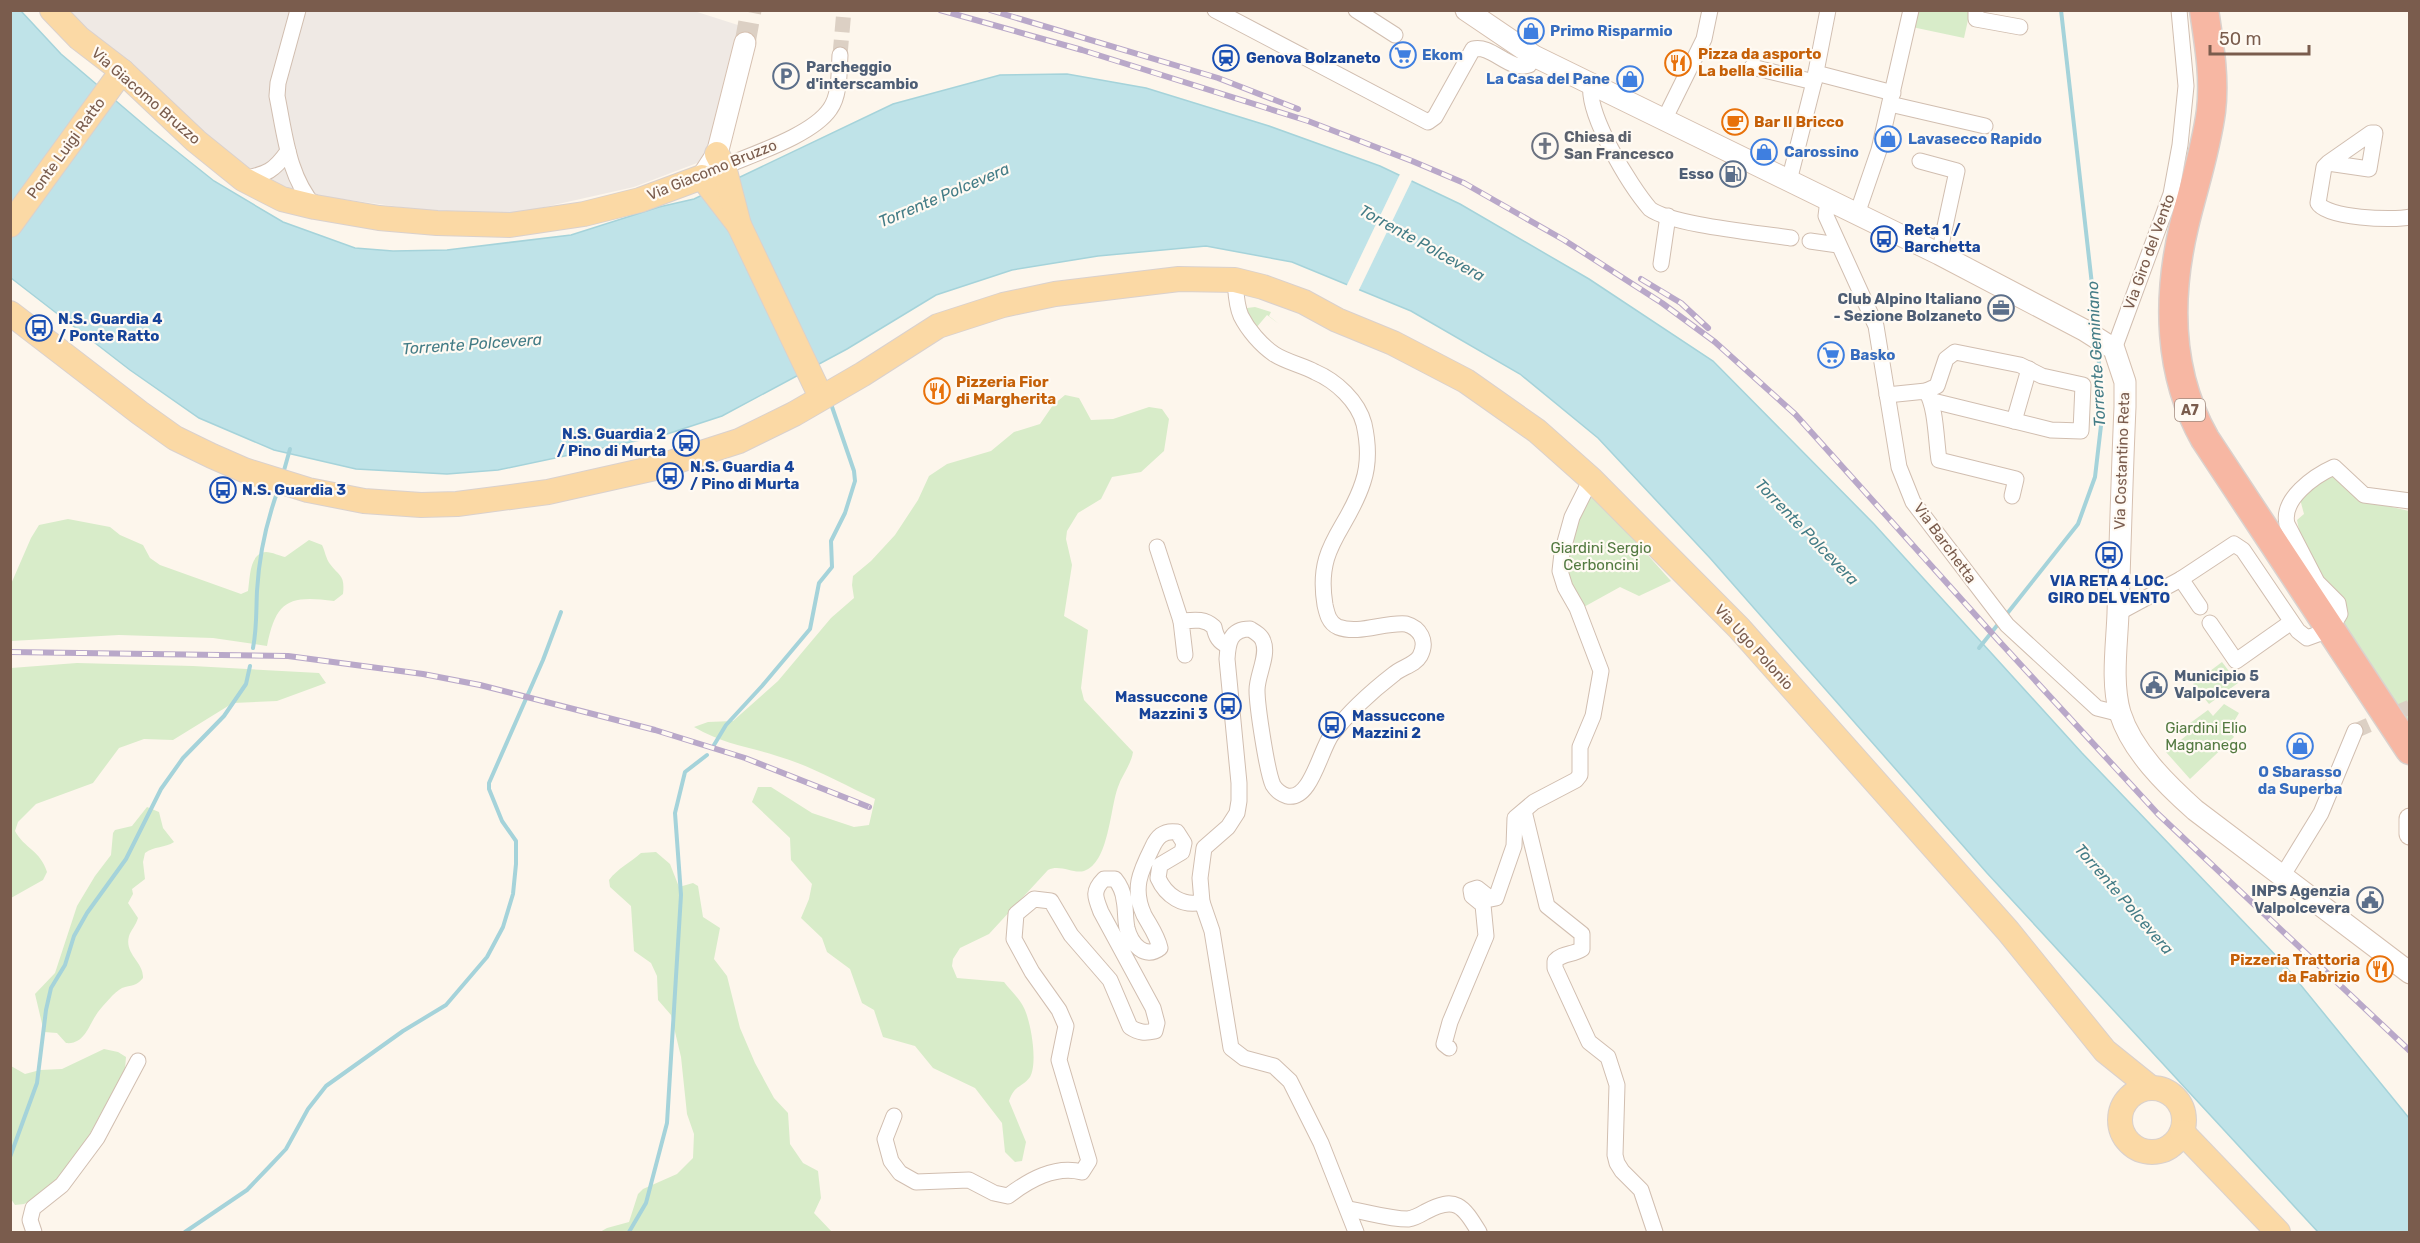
<svg xmlns="http://www.w3.org/2000/svg" width="2420" height="1243" viewBox="0 0 2420 1243" font-family="Rubik,sans-serif">
<style>
.industrial{fill:#efe9e4}
.green{fill:#d8ecc9}
.water{fill:#bfe3e8;stroke:#a5d3da;stroke-width:1.5}
.pier{fill:#fdf6ec}
.lines{fill:none;stroke-linecap:round;stroke-linejoin:round}
.stream{stroke:#a5d3da;stroke-width:4}
.street-tunnel{stroke:#dcd0c4;stroke-width:15;stroke-dasharray:15 8;stroke-linecap:butt}
.secondary-tunnel{stroke:#dcd0c4;stroke-width:21;stroke-dasharray:21 10;stroke-linecap:butt}
.street-casing{stroke:#d1beb0;stroke-width:17}
.secondary-casing{stroke:#d6c0b0;stroke-width:23}
.primary-casing{stroke:#dad1cd;stroke-width:26}
.highway-casing{stroke:#dad1cd;stroke-width:31}
.street{stroke:#fff;stroke-width:15}
.secondary{stroke:#fff;stroke-width:21}
.primary{stroke:#fbd9a5;stroke-width:24}
.highway{stroke:#f7b7a3;stroke-width:28}
.rail-casing{stroke:#b9a8c9;stroke-width:6}
.rail{stroke:#fffaf3;stroke-width:4;stroke-dasharray:11;stroke-linecap:butt}
.labels{text-anchor:middle;dominant-baseline:central;stroke-width:4.5;stroke-linejoin:round;paint-order:stroke}
.shield{fill:#fffaf3;stroke:#a28b7f;stroke-width:1.5}
.shield-label{font-size:14px;font-weight:bold;fill:#7a5c4d}
.shop-label{font-size:15px;font-weight:bold;fill:#366cbe;stroke:#fffaf3;text-anchor:start}
.food-label{font-size:15px;font-weight:bold;fill:#c56008;stroke:#fffaf3;text-anchor:start}
.transit-label{font-size:15px;font-weight:bold;fill:#164399;stroke:#fffaf3;text-anchor:start}
.service-label{font-size:15px;font-weight:bold;fill:#4e5e75;stroke:#fffaf3;text-anchor:end}
.street-label{font-size:15px;fill:#7a5c4d;stroke:#fffaf3}
.worship-label{font-size:15px;font-weight:bold;fill:#5b616d;stroke:#fffaf3;text-anchor:start}
.park-label{font-size:15px;fill:#537a41;stroke:#fffaf3}
.water-label{font-size:16px;font-style:italic;fill:#437c86;stroke:#fffaf3}
</style>
<rect width="100%" height="100%" fill="#fdf6ec"/>
<polygon class="industrial" points="691,10 741,26 705,160 634,187 509,215 422,210 321,196 285,186 249,168 199,136 63,11"/>
<g class="green">
<polygon points="1916,11 1970,11 1964,38 1912,27"/>
<polygon points="1255,307 1271,312 1269,316 1279,324 1267,315 1256,328 1245,311 1247,308"/>
<path d="M1065,395L1079,398L1091,420L1113,419L1149,407L1162,409L1169,419L1164,451L1141,472L1112,477L1101,499L1078,513L1067,531L1066,539L1072,565L1064,616L1088,630L1081,688L1084,700L1133,752C1131,765 1122,775 1118,787C1110,808 1109,863 1084,871C1073,874 1060,864 1048,870L989,934L960,948L953,959L952,966L957,978L1004,982C1010,990 1020,999 1024,1008C1031,1022 1038,1063 1030,1077C1022,1088 1015,1084 1009,1101L1026,1142L1022,1161L1015,1162L1005,1152L1002,1123L975,1088L933,1068L915,1046L883,1037L874,1010L862,1003L850,969L827,952L822,938L801,918L809,899L812,884L791,860L790,838L752,802L758,787H771L812,813L854,827L869,825L875,799C842,784 812,766 777,756C746,746 723,744 694,727L708,722L733,721L778,681L831,618L854,598L852,585L853,576L871,561L895,535L918,500L929,476L947,464L991,451L1014,432L1040,424L1053,405Z"/>
<polygon points="2332,471 2366,501 2409,511 2409,734 2340,626 2323,581 2299,530 2297,520 2304,514 2300,499"/>
<polygon points="1589,495 1594,495 1671,581 1639,596 1620,587 1582,608 1567,585 1567,544"/>
<path d="M68,519L110,527L120,535L143,545L150,558L160,565L241,594L248,591C250,579 249,553 266,552C272,552 280,556 285,557L309,540L322,545C325,551 326,559 330,564C340,577 345,575 343,594L334,601C288,595 276,601 267,646L213,638L119,635L11,641V584L31,538L39,525Z"/>
<polygon points="2222,662 2238,683 2209,704 2193,684"/>
<path d="M77,663L193,666L319,673L326,683L277,701L233,703L173,740L144,739L119,748L93,783L36,804L18,822L15,831C24,848 41,851 47,872L43,880L11,898V668Z"/>
<polygon points="2224,704 2239,713 2229,730 2234,737 2190,779 2166,752 2187,735 2182,729 2208,710 2213,716"/>
<path d="M147,807L159,812L163,828L174,842C165,848 154,846 145,853L143,862L145,879L132,889L133,894L128,903L138,918C136,925 131,930 129,936C124,954 144,962 143,978C137,986 131,985 122,988C114,992 104,1005 98,1012C89,1024 85,1045 66,1043L57,1033L44,1032L35,994L55,973L77,906L95,876L111,855L113,833L115,830L132,826Z"/>
<path d="M656,852L670,864L679,887L693,883L698,886L703,917L720,928L714,959L727,976L740,1028L755,1063L774,1098L788,1113L790,1144L803,1163L818,1171L821,1198L814,1213L832,1232H600L607,1228L629,1222L638,1194L643,1189L677,1174L693,1158L694,1134L687,1114L681,1057L671,1015L658,1000L657,976L651,963L634,951L631,906L610,887L609,880C618,868 630,863 641,853Z"/>
<polygon points="104,1049 118,1052 126,1057 125,1069 86,1141 48,1192 24,1204 15,1205 11,1199 11,1066 25,1074 40,1070 62,1069"/>
</g>
<polygon class="water" points="10,11 21,11 61,54 150,130 214,181 283,222 355,248 393,251 447,250 571,235 659,207 694,199 893,104 1000,75 1067,74 1146,88 1269,126 1380,166 1460,204 1589,279 1713,361 1874,524 2082,753 2282,962 2409,1118 2409,1232 2318,1232 1987,873 1710,558 1598,438 1520,374 1411,311 1292,262 1206,246 1098,256 1012,270 936,295 847,349 722,416 664,435 498,470 447,474 356,469 274,450 199,418 130,370 11,278"/>
<polygon class="pier" points="1401,172 1413,178 1358,292 1346,287"/>
<g class="lines">
<g class="stream">
<polyline points="2061,10 2097,329"/>
<polyline points="283,474 290,449"/>
<polyline points="2006,615 2078,524 2095,477 2102,417 2098,348"/>
<path d="M253,648C257,628 256,611 257,591C259,556 266,523 278,490"/>
<polyline points="1979,648 1999,623"/>
<polyline points="714,745 726,725 762,686 810,629 819,583 832,567 831,541 845,513 855,481 854,471 830,401"/>
<polyline points="10,1157 37,1083 46,1010 51,988 65,965 74,936 87,913 126,859 161,789 183,758 224,716 246,684 250,666"/>
<polyline points="185,1232 247,1190 269,1167 286,1149 308,1109 326,1086 403,1031 446,1005 487,957 503,927 513,894 516,864 516,841 502,821 489,789 489,783 543,660 561,612"/>
<polyline points="629,1232 646,1203 667,1123 681,895 675,813 685,772 707,755"/>
</g>
<g class="street-tunnel">
<polyline points="840,55 844,10"/>
<polyline points="2355,731 2410,707"/>
</g>
<polyline class="secondary-tunnel" points="745,43 751,10"/>
<g class="street-casing">
<g id="street">
<path d="M298,10L278,83L277,96C285,135 288,176 315,207"/>
<path d="M1215,10L1428,122L1435,117L1473,49C1492,44 1509,72 1529,65L1534,56"/>
<polyline points="1356,10 1395,35"/>
<polyline points="1976,10 1976,19 2020,27"/>
<polyline points="1752,67 1814,82"/>
<polyline points="1816,73 1893,93"/>
<path d="M1591,84C1586,114 1630,186 1650,209C1672,225 1760,233 1791,238"/>
<polyline points="1890,104 1985,126"/>
<polyline points="1665,118 1704,39 1710,10"/>
<polyline points="1920,161 1957,171 1939,254"/>
<path d="M2328,163L2369,169L2375,133H2371L2328,163L2324,167L2318,203C2326,218 2393,221 2410,217"/>
<path d="M716,170C746,156 811,137 830,109C840,95 839,72 840,55"/>
<path d="M243,179C267,174 274,171 288,151"/>
<polyline points="1789,181 1814,82 1828,10"/>
<polyline points="1828,200 1826,216 1876,326 1899,467 1913,502 2007,625 2097,708 2121,714"/>
<polyline points="1857,214 1879,150 1911,10"/>
<polyline points="1810,241 1838,245"/>
<polyline points="1661,264 1668,216"/>
<path d="M1235,280C1236,292 1236,305 1241,316C1248,330 1261,345 1274,354C1286,362 1302,365 1315,372C1336,381 1358,401 1364,424C1368,442 1369,464 1363,482C1347,532 1315,545 1325,605C1327,614 1329,623 1338,627C1359,635 1384,622 1406,624C1420,628 1428,641 1420,656C1415,665 1402,667 1394,674C1372,691 1349,712 1332,734C1320,750 1311,801 1287,796C1281,794 1276,790 1273,785C1267,772 1257,706 1257,690C1257,675 1269,655 1263,641C1261,635 1255,632 1250,629C1230,629 1228,643 1227,659L1239,783V801L1237,813L1228,827L1204,848L1200,878L1202,902L1212,931L1231,1048L1244,1058L1274,1066L1290,1081L1321,1143L1356,1232"/>
<polyline points="2114,349 2171,194 2180,145 2186,86 2179,10"/>
<polyline points="1926,391 1937,386 1946,359 1955,352 2020,365 2042,376 2083,385 2081,431 2051,430 1933,401"/>
<path d="M1887,395L1926,391C1936,406 1936,441 1939,460L2016,479L2012,496"/>
<polyline points="2014,421 2029,369"/>
<polyline points="1157,547 1181,621"/>
<polyline points="2181,579 2200,607"/>
<polyline points="2118,613 2181,579 2234,544 2243,550 2298,631 2307,638 2318,634"/>
<path d="M2337,619L2340,614L2338,603L2317,582L2287,524C2281,499 2314,476 2334,467L2364,495L2410,501"/>
<polyline points="2210,623 2236,661 2290,623"/>
<path d="M1185,655L1181,621C1194,620 1204,618 1214,627C1216,637 1219,642 1228,646"/>
<path d="M1524,811L1547,906L1582,934V949C1573,955 1562,953 1555,961V968L1589,1042L1608,1057L1617,1085L1615,1155L1617,1163L1622,1171L1641,1190L1655,1232"/>
<polyline points="2283,875 2321,813 2355,731"/>
<polyline points="1449,1048 1444,1044 1450,1022 1486,936 1483,905 1472,896 1471,890 1477,888 1491,899 1496,898 1514,846 1515,818 1534,802 1576,780 1580,775 1580,747 1593,716 1601,671 1577,608 1565,587 1560,571 1562,553 1572,517 1591,479"/>
<path d="M894,1116L885,1139L891,1161L900,1173L916,1182L969,1180L994,1193L1008,1196C1029,1180 1055,1165 1082,1172L1089,1161L1059,1060L1066,1026L1059,1010L1032,972L1014,939L1016,914L1034,899L1051,901L1071,935L1110,980L1130,1027C1139,1033 1145,1033 1155,1031L1157,1023L1153,1008L1101,912C1095,897 1092,891 1104,879H1115C1120,885 1123,891 1124,900C1126,909 1125,919 1127,928C1131,944 1145,960 1160,948C1157,935 1150,926 1144,915C1132,889 1140,872 1152,848C1157,837 1163,830 1177,832L1184,843L1182,852L1160,865L1158,878C1166,896 1183,907 1202,902"/>
<path d="M1348,1209C1368,1212 1388,1219 1408,1219C1415,1218 1420,1215 1425,1212C1456,1195 1463,1206 1479,1232"/>
<polyline points="34,1232 30,1220 33,1208 62,1185 97,1138 138,1061"/>
</g>
</g>
<g class="secondary-casing">
<g id="secondary">
<path d="M1466,10L1534,56L1939,254L2084,330L2114,349L2125,382V407C2122,475 2120,544 2118,613C2117,644 2111,682 2120,713C2132,751 2166,784 2195,810L2410,973"/>
<polyline points="702,177 717,154 745,43"/>
<polyline points="2410,819 2410,834"/>
</g>
</g>
<g class="primary-casing">
<g id="primary">
<polyline points="52,10 79,38 122,71 196,141 243,179 282,199 315,207 379,218 437,223 510,225 584,214 640,200 702,177 739,225"/>
<polyline points="717,154 724,167 739,225 821,397"/>
<polyline points="10,225 122,71"/>
<polyline points="10,313 140,413 175,438 212,456 244,470 308,490 364,501 421,505 457,504 548,492 655,468 739,441 794,414 863,374 938,326 1003,305 1055,294 1179,279 1235,280 1263,287 1304,302 1337,320 1393,343 1466,381 1537,431 1591,479 1739,628 2008,931 2105,1051 2151,1088"/>
<circle cx="2152" cy="1120" r="32"/>
<polyline points="2182,1132 2278,1232"/>
</g>
</g>
<g class="highway-casing">
<path id="highway" d="M2204,10C2209,44 2215,77 2211,111C2206,150 2193,188 2184,226C2167,298 2168,374 2205,439L2410,750"/>
</g>
<use href="#street" class="street"/>
<use href="#secondary" class="secondary"/>
<use href="#primary" class="primary"/>
<use href="#highway" class="highway"/>
<g class="rail-casing">
<g id="rail">
<polyline points="940,10 1082,50 1308,121 1412,161 1464,183 1564,240 1662,303 1715,342 1795,414 1998,640 2158,814 2410,1051"/>
<polyline points="990,10 1218,78 1298,109"/>
<polyline points="1641,279 1681,303 1708,328"/>
<polyline points="10,652 288,656 423,674 480,685 655,730 745,758 869,807"/>
</g>
</g>
<use href="#rail" class="rail"/>
</g>
<defs>
<g id="shop-ring" transform="scale(1.35)"><circle r="9.5" fill="#fffaf3" stroke="#3f7fe0" stroke-width="1.5"/><path d="M-5-2.5h2.3a2.7 3.5 0 0 1 5.4 0H5L5.5 6h-11ZM-1.5-2.5h3a1.5 2.3 0 0 0-3 0Z" fill="#3f7fe0"/></g>
<g id="supermarket-ring" transform="scale(1.35)"><circle r="9.5" fill="#fffaf3" stroke="#3f7fe0" stroke-width="1.5"/><path d="M-6-5.5h2.5l.6 2H6L4.5 2H-2.5L-4.4-4H-6ZM-1.5 3.2a1.3 1.3 0 1 0 .1 0ZM3 3.2a1.3 1.3 0 1 0 .1 0Z" fill="#3f7fe0"/></g>
<g id="station-ring" transform="scale(1.35)"><circle r="9.5" fill="#fffaf3" stroke="#1a4fb4" stroke-width="1.5"/><path d="M-3-6H3Q5-6 5-4V2Q5 4 3 4L4.5 6H3L1.5 4h-3L-3 6H-4.5L-3 4Q-5 4-5 2V-4Q-5-6-3-6ZM-3.5-4v3h7v-3ZM-3.5 1v1.5H-2V1ZM2 1v1.5H3.5V1Z" fill="#1a4fb4"/></g>
<g id="restaurant-ring" transform="scale(1.35)"><circle r="9.5" fill="#fffaf3" stroke="#e8710a" stroke-width="1.5"/><path d="M-5-6h1v4h1v-4h1v4h1v-4h1v5L-1.5 .5V6h-2V.5L-5-1ZM5-6V6H3V1.5H1.5Q1.5-4 5-6Z" fill="#e8710a"/></g>
<g id="parking-ring" transform="scale(1.35)"><circle r="9.5" fill="#fffaf3" stroke="#5c6f8a" stroke-width="1.5"/><path d="M-3.5-5.5H1a3.5 3.5 0 0 1 0 7H-1V5.5H-3.5ZM-1-3.4V-.6H.8a1.4 1.4 0 0 0 0-2.8Z" fill="#5c6f8a"/></g>
<g id="cafe-ring" transform="scale(1.35)"><circle r="9.5" fill="#fffaf3" stroke="#e8710a" stroke-width="1.5"/><path d="M-5.5-4.5H6V0H3Q3 3.5 0 3.5H-2.5Q-5.5 3.5-5.5 0ZM3-3.2v2h1.7v-2ZM-6 4.5H4V6H-6Z" fill="#e8710a"/></g>
<g id="church-ring" transform="scale(1.35)"><circle r="9.5" fill="#fffaf3" stroke="#6b7280" stroke-width="1.5"/><path d="M-1.2-6h2.4v3.5h3.3v2.4h-3.3V6h-2.4V-.1h-3.3v-2.4h3.3Z" fill="#6b7280"/></g>
<g id="fuel-ring" transform="scale(1.35)"><circle r="9.5" fill="#fffaf3" stroke="#5c6f8a" stroke-width="1.5"/><path d="M-5.5-6h7V0h2V4h1.3V-2.5L3-4.5l.8-.8L6-3V5H2.5V1h-1V6h-7ZM-4.2-4.7v3.2H.2V-4.7Z" fill="#5c6f8a"/></g>
<g id="bus-ring" transform="scale(1.35)"><circle r="9.5" fill="#fffaf3" stroke="#1a4fb4" stroke-width="1.5"/><path d="M-5-6H5V4H4V6H2V4H-2V6H-4V4H-5ZM-3.5-4V0h7V-4ZM-3.5 1.2v1.5H-2V1.2ZM2 1.2v1.5H3.5V1.2Z" fill="#1a4fb4"/></g>
<g id="office-ring" transform="scale(1.35)"><circle r="9.5" fill="#fffaf3" stroke="#5c6f8a" stroke-width="1.5"/><path d="M-6-3h4V-5.5h4V-3h4V5H-6ZM-1-4.5V-3h2v-1.5ZM-6 0V1H6V0Z" fill="#5c6f8a"/></g>
<g id="civic-ring" transform="scale(1.35)"><circle r="9.5" fill="#fffaf3" stroke="#5c6f8a" stroke-width="1.5"/><path d="M-.6-6.5H3V-4.5H.6V-3L4-1V1h2V6H-6V1h2V-1L-.6-3ZM-1.2 2.5V6h2.4V2.5Z" fill="#5c6f8a"/></g>
</defs>
<g fill-rule="evenodd">
<use href="#shop-ring" x="1531" y="31"/>
<use href="#supermarket-ring" x="1403" y="55"/>
<use href="#station-ring" x="1226" y="58"/>
<use href="#restaurant-ring" x="1678" y="63"/>
<use href="#parking-ring" x="786" y="76"/>
<use href="#shop-ring" x="1630" y="79"/>
<use href="#cafe-ring" x="1735" y="122"/>
<use href="#shop-ring" x="1888" y="139"/>
<use href="#church-ring" x="1545" y="146"/>
<use href="#shop-ring" x="1764" y="152"/>
<use href="#fuel-ring" x="1733" y="174"/>
<use href="#bus-ring" x="1884" y="239"/>
<use href="#office-ring" x="2001" y="308"/>
<use href="#bus-ring" x="39" y="328"/>
<use href="#supermarket-ring" x="1831" y="355"/>
<use href="#restaurant-ring" x="937" y="391"/>
<use href="#bus-ring" x="686" y="443"/>
<use href="#bus-ring" x="670" y="476"/>
<use href="#bus-ring" x="223" y="490"/>
<use href="#bus-ring" x="2109" y="555"/>
<use href="#civic-ring" x="2154" y="685"/>
<use href="#bus-ring" x="1228" y="706"/>
<use href="#bus-ring" x="1332" y="725"/>
<use href="#shop-ring" x="2300" y="746"/>
<use href="#civic-ring" x="2370" y="900"/>
<use href="#restaurant-ring" x="2380" y="969"/>
</g>
<g class="labels">
<rect class="shield" x="2175" y="399" width="30" height="22" rx="4.5"/>
<g class="shield-label">
<text x="2190" y="410">A7</text>
</g>
<g class="shop-label">
<text x="1550" y="31">Primo Risparmio</text>
<text x="1422" y="55">Ekom</text>
<text x="1610" y="79" text-anchor="end">La Casa del Pane</text>
<text x="1908" y="139">Lavasecco Rapido</text>
<text x="1784" y="152">Carossino</text>
<text x="1850" y="355">Basko</text>
<text x="2300" y="772" text-anchor="middle">O Sbarasso<tspan x="2300" dy="17">da Superba</tspan></text>
</g>
<g class="food-label">
<text x="1698" y="54">Pizza da asporto<tspan x="1698" dy="17">La bella Sicilia</tspan></text>
<text x="1754" y="122">Bar Il Bricco</text>
<text x="956" y="382">Pizzeria Fior<tspan x="956" dy="17">di Margherita</tspan></text>
<text x="2360" y="960" text-anchor="end">Pizzeria Trattoria<tspan x="2360" dy="17">da Fabrizio</tspan></text>
</g>
<g class="transit-label">
<text x="1246" y="58">Genova Bolzaneto</text>
<text x="1904" y="230">Reta 1 /<tspan x="1904" dy="17">Barchetta</tspan></text>
<text x="58" y="319">N.S. Guardia 4<tspan x="58" dy="17">/ Ponte Ratto</tspan></text>
<text x="666" y="434" text-anchor="end">N.S. Guardia 2<tspan x="666" dy="17">/ Pino di Murta</tspan></text>
<text x="690" y="467">N.S. Guardia 4<tspan x="690" dy="17">/ Pino di Murta</tspan></text>
<text x="242" y="490">N.S. Guardia 3</text>
<text x="2109" y="581" text-anchor="middle">VIA RETA 4 LOC.<tspan x="2109" dy="17">GIRO DEL VENTO</tspan></text>
<text x="1208" y="697" text-anchor="end">Massuccone<tspan x="1208" dy="17">Mazzini 3</tspan></text>
<text x="1352" y="716">Massuccone<tspan x="1352" dy="17">Mazzini 2</tspan></text>
</g>
<g class="service-label">
<text x="806" y="67" text-anchor="start">Parcheggio<tspan x="806" dy="17">d'interscambio</tspan></text>
<text x="1714" y="174">Esso</text>
<text x="1982" y="299">Club Alpino Italiano<tspan x="1982" dy="17">- Sezione Bolzaneto</tspan></text>
<text x="2174" y="676" text-anchor="start">Municipio 5<tspan x="2174" dy="17">Valpolcevera</tspan></text>
<text x="2350" y="891">INPS Agenzia<tspan x="2350" dy="17">Valpolcevera</tspan></text>
</g>
<g class="street-label">
<text transform="translate(146 96) rotate(41)">Via Giacomo Bruzzo</text>
<text transform="translate(66 148) rotate(-54)">Ponte Luigi Ratto</text>
<text transform="translate(712 170) rotate(-22)">Via Giacomo Bruzzo</text>
<text transform="translate(2149 252) rotate(-70)">Via Giro del Vento</text>
<text transform="translate(2122 461) rotate(-88)">Via Costantino Reta</text>
<text transform="translate(1945 543) rotate(54)">Via Barchetta</text>
<text transform="translate(1754 647) rotate(48)">Via Ugo Polonio</text>
</g>
<g class="worship-label">
<text x="1564" y="137">Chiesa di<tspan x="1564" dy="17">San Francesco</tspan></text>
</g>
<g class="park-label">
<text x="1601" y="548">Giardini Sergio<tspan x="1601" dy="17">Cerboncini</tspan></text>
<text x="2206" y="728">Giardini Elio<tspan x="2206" dy="17">Magnanego</tspan></text>
</g>
<g class="water-label">
<text transform="translate(944 195) rotate(-23)">Torrente Polcevera</text>
<text transform="translate(1422 243) rotate(29)">Torrente Polcevera</text>
<text transform="translate(472 344) rotate(-4)">Torrente Polcevera</text>
<text transform="translate(2096 354) rotate(-93)">Torrente Geminiano</text>
<text transform="translate(1807 532) rotate(46)">Torrente Polcevera</text>
<text transform="translate(2124 899) rotate(49)">Torrente Polcevera</text>
</g>
</g>
<rect width="2420" height="1243" fill="none" stroke="#7a5c4d" stroke-width="24"/>
<path d="M2210 45v9h99v-9" fill="none" stroke="#7a5c4d" stroke-width="3"/>
<text x="2219" y="45" font-size="18" fill="#7a5c4d" stroke="#fffaf3" stroke-width="4.5" paint-order="stroke">50 m</text>
</svg>
